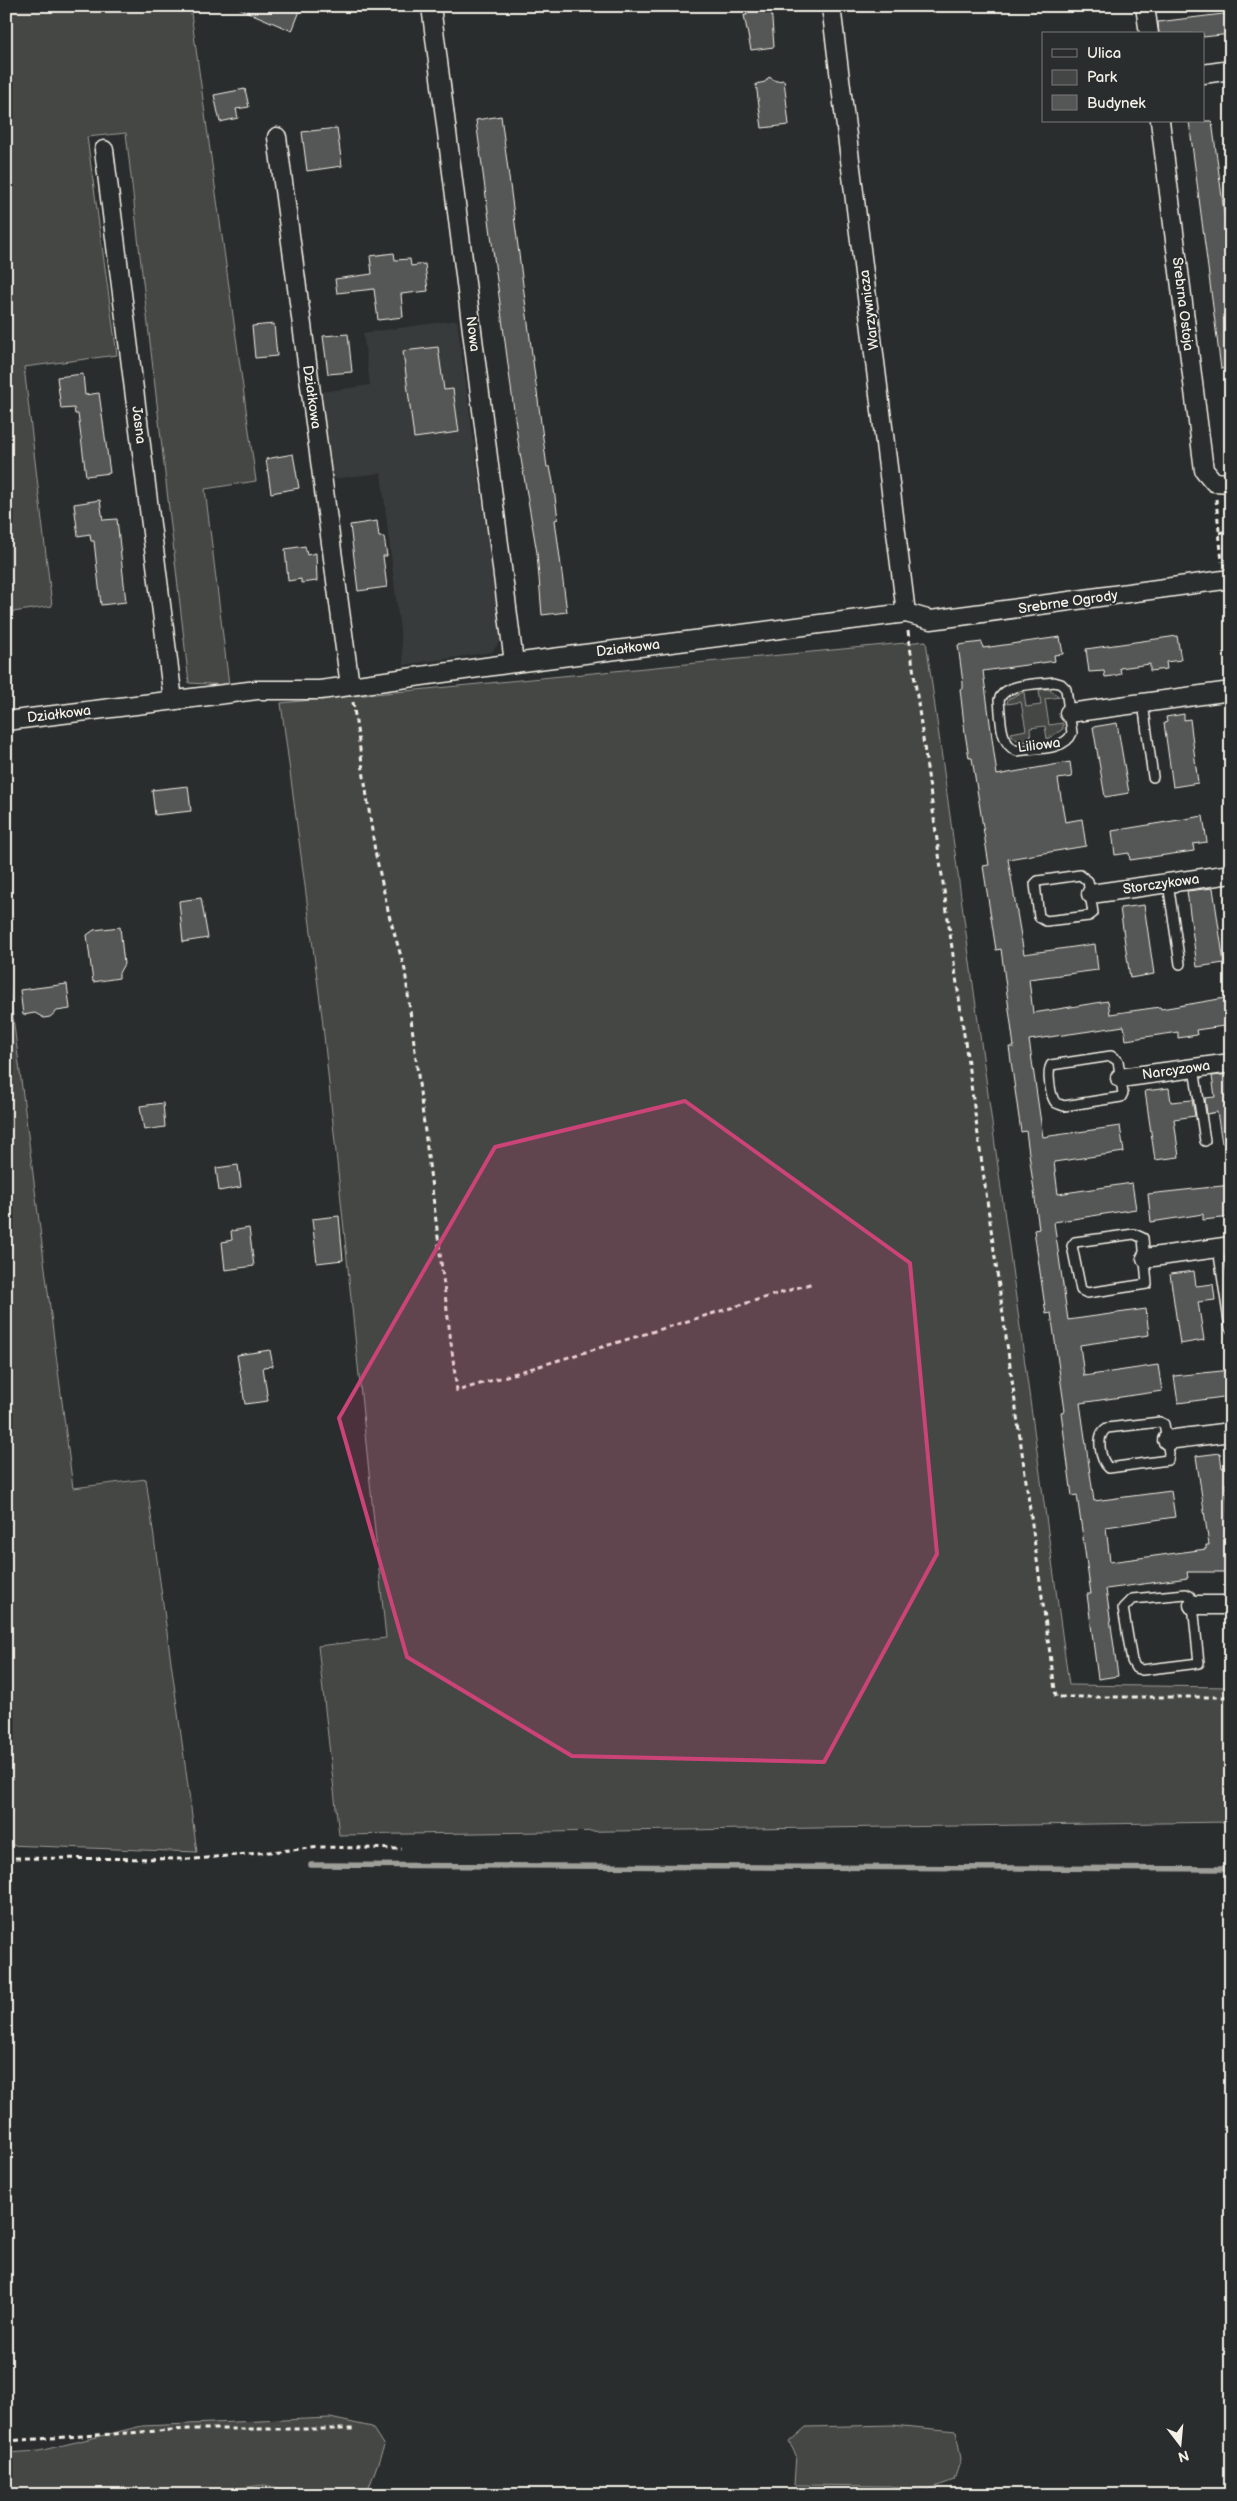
<svg xmlns="http://www.w3.org/2000/svg" width="1237" height="2501" viewBox="0 0 1237 2501" font-family="'Balsamiq Sans',sans-serif">
<style>
.built{fill:#373a3a}
.green{fill:#444645;stroke:#9c9c96}
.lines{fill:none;stroke-linecap:round;stroke-linejoin:round}
.stream{stroke:#9f9f9a;stroke-width:5.5}
.building{fill:#555756;stroke:#f4f1e8}
.service-casing{stroke:#f4f1e8;stroke-width:12}
.minor-casing{stroke:#f4f1e8;stroke-width:21}
.path{stroke:#f4f1e8;stroke-width:3;stroke-dasharray:5 4;stroke-linecap:butt}
.service{stroke:#2a2d2e;stroke-width:9}
.minor{stroke:#2a2d2e;stroke-width:18}
.marked{fill:#cc4377;fill-opacity:0.2;stroke:#cc4377;stroke-width:4;stroke-linejoin:round}
.labels{text-anchor:middle;dominant-baseline:central;stroke-width:4;stroke-linejoin:round;paint-order:stroke}
.street-label{font-size:14px;fill:#f4f1e8;stroke:#2a2d2e}
</style>
<rect width="100%" height="100%" fill="#2a2d2e"/>
<filter id="ink" filterUnits="userSpaceOnUse"><feTurbulence type="fractalNoise" baseFrequency=".02" numOctaves="2"/><feDisplacementMap in="SourceGraphic" scale="10" xChannelSelector="R" yChannelSelector="G"/><feConvolveMatrix kernelMatrix="1 2 1 2 8 2 1 2 1" color-interpolation-filters="sRGB"/></filter>
<g filter="url(#ink)">
<polygon class="built" points="457,320 501,640 492,652 404,665 381,473 333,479 321,392 370,385 363,333"/>
<g class="green">
<polygon points="6,6 190,6 256,481 205,489 229,685 189,683 126,133 87,137 117,355 24,367 52,606 6,613"/>
<polygon points="926,641 1069,1685 1231,1687 1231,1822 339,1835 318,1646 386,1638 322,1016 281,703"/>
<path d="M1048,689L1060,697L1045,699L1049,725L1063,723V729L1047,739L1045,726L1030,728L1031,741C1023,742 1015,742 1011,733L1026,730L1021,702L1007,704L1008,699L1024,692L1026,707L1041,705L1039,690Z"/>
<polygon points="6,962 73,1488 146,1479 197,1852 6,1845"/>
<polygon points="330,2418 372,2427 384,2446 367,2493 312,2495 264,2485 184,2495 6,2495 6,2453 39,2451 142,2426"/>
<polygon points="892,2425 956,2431 961,2459 954,2480 924,2491 890,2486 794,2485 796,2455 789,2442 806,2427"/>
</g>
<g class="lines">
<polyline class="stream" points="311,1865 1231,1869"/>
</g>
<g class="building">
<polygon points="234,6 302,6 292,31"/>
<polygon points="746,6 771,6 774,47 751,50 744,15 747,15"/>
<polygon points="1231,13 1231,34 1203,37 1203,34 1159,34 1158,22"/>
<polygon points="769,77 776,81 784,80 789,125 762,128 756,84 765,82"/>
<polygon points="245,89 249,107 236,109 238,118 220,122 214,95"/>
<polygon points="501,116 543,438 547,467 550,467 553,482 558,519 555,520 567,612 542,615 537,553 518,441 476,120"/>
<polygon points="1189,121 1212,121 1231,265 1231,368 1221,369"/>
<polygon points="337,128 342,166 307,171 302,132"/>
<polygon points="394,253 395,260 410,259 411,266 425,264 428,291 401,294 403,317 378,320 374,289 337,293 335,279 372,274 370,256"/>
<polygon points="274,324 277,356 255,358 252,326"/>
<polygon points="348,334 352,372 328,374 323,336"/>
<polygon points="438,347 444,390 453,389 459,432 414,438 403,351"/>
<polygon points="83,374 85,395 99,393 110,473 86,476 78,414 75,414 74,408 61,409 57,377"/>
<polygon points="293,454 299,488 271,493 266,459"/>
<polygon points="100,500 103,520 117,519 126,602 101,605 94,541 91,541 90,534 78,536 74,504"/>
<polygon points="377,521 379,537 384,537 387,556 383,556 387,587 358,591 350,525"/>
<polygon points="305,546 307,555 316,553 317,581 301,583 301,579 288,581 285,549"/>
<polygon points="1177,636 1181,660 1166,662 1167,669 1150,671 1150,664 1120,668 1121,674 1113,676 1105,677 1104,671 1089,672 1086,649"/>
<polygon points="1060,637 1063,654 1054,655 1055,661 983,671 997,775 1070,762 1072,777 1058,779 1065,822 1082,819 1086,846 1008,859 1024,954 1095,944 1098,970 1029,979 1033,1013 1108,1001 1110,1014 1160,1007 1161,1009 1231,997 1231,1025 1196,1030 1197,1035 1178,1038 1178,1032 1126,1040 1124,1026 1029,1040 1043,1137 1120,1126 1124,1152 1054,1162 1058,1194 1132,1183 1136,1209 1054,1222 1068,1320 1146,1309 1149,1335 1080,1345 1084,1376 1158,1365 1162,1391 1080,1403 1094,1501 1171,1491 1175,1517 1106,1527 1110,1562 1206,1549 1206,1545 1209,1545 1196,1456 1220,1453 1222,1468 1231,1466 1231,1483 1225,1484 1231,1525 1231,1572 1187,1572 1188,1578 1106,1589 1118,1676 1098,1679 1087,1594 1091,1594 1077,1495 1072,1496 1061,1412 1065,1411 1051,1313 1046,1314 1034,1230 1039,1229 1034,1191 1026,1131 1021,1132 1009,1047 1014,1047 1001,949 996,950 983,866 989,865 972,758 969,758 965,733 960,689 963,689 963,683 958,645 982,642 983,648"/>
<polygon points="1184,714 1184,720 1190,719 1198,783 1173,787 1164,723 1167,722 1166,717"/>
<polygon points="1117,723 1129,793 1105,797 1093,727"/>
<polygon points="188,786 191,811 155,815 152,790"/>
<polygon points="1203,816 1207,842 1193,844 1194,851 1130,860 1129,853 1115,855 1112,831"/>
<polygon points="1213,888 1224,963 1197,967 1187,891"/>
<polygon points="201,898 208,938 183,942 179,901"/>
<polygon points="1144,905 1154,974 1130,978 1120,908"/>
<polygon points="120,927 124,964 119,973 119,978 93,982 87,935 94,930"/>
<polygon points="67,984 70,1009 57,1011 50,1017 44,1018 35,1013 23,1015 20,990"/>
<polygon points="1231,1074 1231,1143 1222,1143 1217,1112 1207,1114 1205,1098 1215,1097 1212,1076"/>
<polygon points="1169,1088 1171,1102 1192,1100 1195,1116 1174,1119 1179,1157 1155,1160 1145,1091"/>
<polygon points="163,1103 165,1127 144,1130 140,1106"/>
<polygon points="238,1165 241,1187 219,1191 216,1168"/>
<polygon points="1231,1185 1231,1217 1203,1220 1203,1214 1151,1222 1148,1194"/>
<polygon points="339,1216 343,1260 317,1263 312,1219"/>
<polygon points="249,1228 254,1266 225,1270 222,1242 232,1240 231,1231"/>
<polygon points="1194,1271 1196,1286 1213,1284 1215,1300 1198,1302 1204,1340 1180,1344 1170,1274"/>
<polygon points="270,1350 273,1366 263,1367 268,1401 245,1404 237,1355"/>
<polygon points="1231,1370 1231,1396 1178,1403 1174,1376"/>
</g>
<g class="lines">
<g class="service-casing">
<g id="service">
<path d="M1054,682L1061,684L1066,689L1072,733C1065,751 1034,748 1017,751C999,744 1001,717 999,700C1004,683 1039,684 1054,682Z"/>
<polyline points="1143,703 1153,777"/>
<polygon points="1080,875 1088,881 1093,913 1089,916 1046,921 1039,917 1035,884 1038,881"/>
<polyline points="1168,883 1180,964"/>
<path d="M1111,1056L1118,1061L1123,1093L1121,1097L1064,1106C1062,1105 1058,1104 1056,1103C1050,1097 1047,1072 1051,1065Z"/>
<polyline points="1194,1068 1205,1141"/>
<polygon points="1134,1234 1143,1238 1147,1284 1087,1293 1081,1290 1072,1246 1075,1242"/>
<polyline points="1218,1248 1230,1328"/>
<path d="M1160,1422L1164,1424L1169,1453L1168,1460L1109,1468C1100,1460 1095,1435 1107,1428Z"/>
<polygon points="1186,1594 1190,1596 1193,1605 1199,1663 1142,1670 1136,1668 1132,1661 1123,1608 1132,1599"/>
</g>
</g>
<g class="minor-casing">
<g id="minor">
<polyline points="431,6 514,663"/>
<polyline points="831,6 906,613"/>
<polyline points="1145,6 1149,34"/>
<polyline points="1203,74 1231,70"/>
<polyline points="1160,121 1204,470 1214,482 1231,483"/>
<polyline points="277,137 350,686"/>
<polyline points="104,150 173,700"/>
<polyline points="1069,713 1231,691"/>
<polyline points="6,721 257,690 320,690 350,686 514,663 906,613 931,620 1231,579"/>
<polyline points="1091,894 1231,874"/>
<polyline points="1120,1078 1231,1063"/>
<polyline points="1146,1258 1231,1246"/>
<polyline points="1167,1440 1231,1432"/>
<polyline points="1193,1605 1231,1605"/>
</g>
</g>
<g class="path">
<polyline points="1216,499 1222,562"/>
<polyline points="1219,533 1231,530"/>
<polyline points="908,631 1056,1697 1231,1697"/>
<polyline points="353,702 375,851 389,915 405,970 457,1391 813,1283"/>
<polyline points="6,1858 195,1859 322,1847 402,1849"/>
<polyline points="6,2441 188,2429 355,2429"/>
</g>
<use href="#service" class="service"/>
<use href="#minor" class="minor"/>
</g>
</g>
<path class="marked" d="M685,1101L910,1263L937,1554L824,1762L572,1756L407,1657L339,1418L495,1147Z"/>
<g class="labels">
<g class="street-label">
<text transform="translate(1183 304) rotate(83)">Srebrna Ostoja</text>
<text transform="translate(869 310) rotate(-97)">Warzywnicza</text>
<text transform="translate(473 334) rotate(83)">Nowa</text>
<text transform="translate(312 397) rotate(82)">Działkowa</text>
<text transform="translate(139 425) rotate(83)">Jasna</text>
<text transform="translate(1068 602) rotate(-8)">Srebrne Ogrody</text>
<text transform="translate(628 648) rotate(-7)">Działkowa</text>
<text transform="translate(59 714) rotate(-7)">Działkowa</text>
<text transform="translate(1039 745) rotate(-7)">Liliowa</text>
<text transform="translate(1161 884) rotate(-8)">Storczykowa</text>
<text transform="translate(1176 1070) rotate(-8)">Narcyzowa</text>
</g>
</g>
<rect width="1237" height="2501" fill="none" stroke="#2a2d2e" stroke-width="25"/>
<rect x="12" y="12" width="1212" height="2476" fill="none" stroke="#f4f1e8" stroke-width="2" filter="url(#ink)"/>
<rect x="1042" y="32" width="162" height="90" fill="#2a2d2e" stroke="#7b7b78"/>
<rect x="1052" y="49" width="25" height="8" fill="#2a2d2e" stroke="#7b7b78"/>
<text x="1087" y="58" font-size="15" fill="#f4f1e8">Ulica</text>
<rect x="1052" y="70" width="25" height="15" fill="#444645" stroke="#7b7b78"/>
<text x="1087" y="82" font-size="15" fill="#f4f1e8">Park</text>
<rect x="1052" y="95" width="25" height="15" fill="#555756" stroke="#7b7b78"/>
<text x="1087" y="108" font-size="15" fill="#f4f1e8">Budynek</text>
<g transform="translate(1180 2444) rotate(164)" stroke="#2a2d2e" stroke-width="4" paint-order="stroke">
<path d="M0-4L9 19L0 12L-9 19Z" fill="#f4f1e8"/>
<text y="-8" font-size="14" font-weight="bold" text-anchor="middle" fill="#f4f1e8">N</text>
</g>
</svg>
